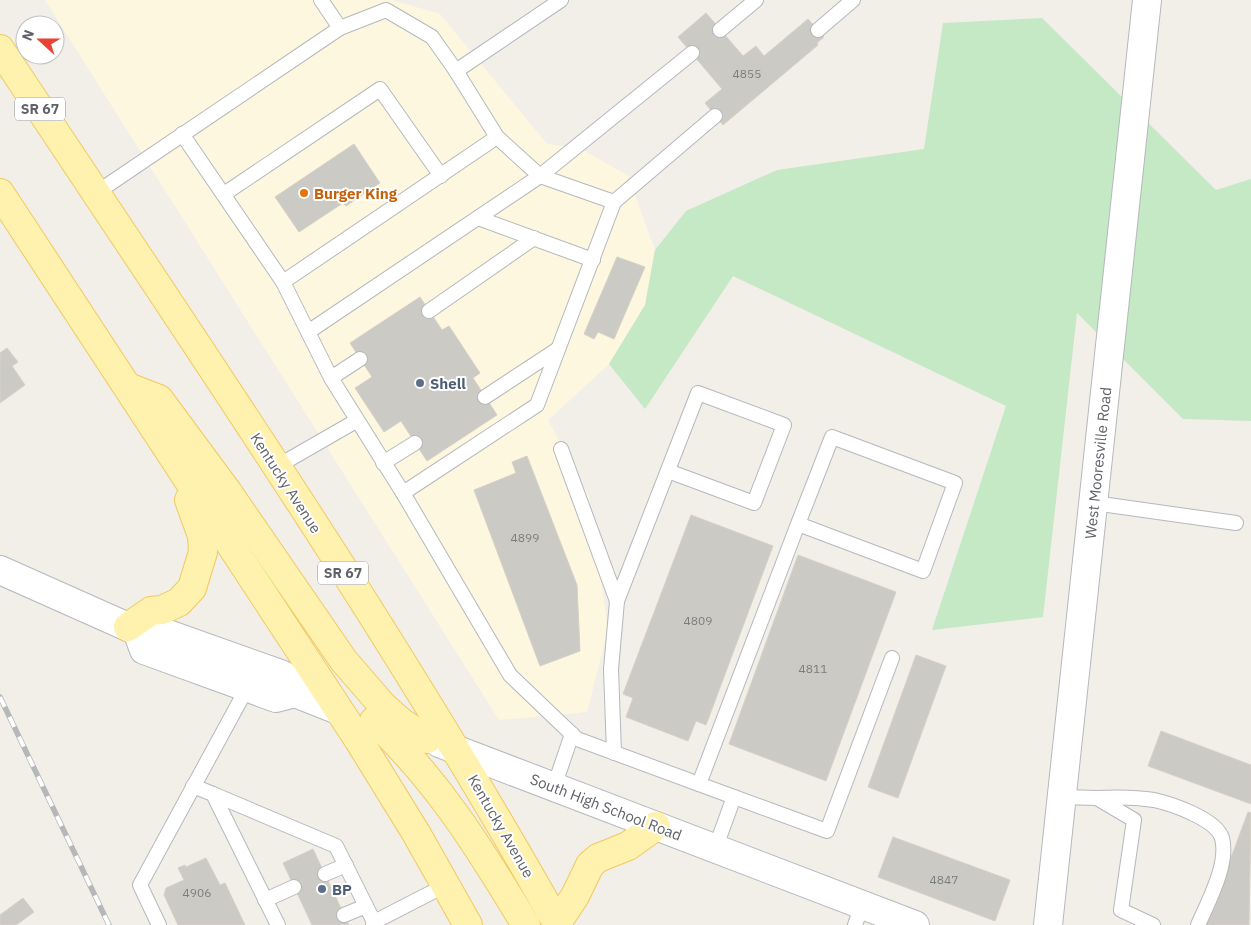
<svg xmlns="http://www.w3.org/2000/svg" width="1251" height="925" viewBox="0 0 1251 925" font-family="'IBM Plex Sans',sans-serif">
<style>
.commercial{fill:#fef7e0}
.green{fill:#c5e8c5}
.building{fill:#cccac5;stroke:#d6d1c6}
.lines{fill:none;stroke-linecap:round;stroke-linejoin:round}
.service-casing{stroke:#b5b8bc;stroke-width:16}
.tertiary-casing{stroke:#b5b8bc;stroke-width:30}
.secondary-casing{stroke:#b6babf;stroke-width:30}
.primary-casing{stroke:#f2c960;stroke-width:30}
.service{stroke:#fff;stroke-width:14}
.tertiary{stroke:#fff;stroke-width:28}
.secondary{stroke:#fff;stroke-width:28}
.primary{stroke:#fff2af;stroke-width:28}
.rail-casing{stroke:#b6b7b8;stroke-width:5.5}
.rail{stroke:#fff;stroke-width:4;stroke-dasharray:11;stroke-linecap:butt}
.food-dot{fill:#e8710a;stroke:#fff;stroke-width:2}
.service-dot{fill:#5c6f8a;stroke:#fff;stroke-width:2}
.labels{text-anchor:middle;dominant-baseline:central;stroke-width:4;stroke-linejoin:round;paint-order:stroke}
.number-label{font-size:12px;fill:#7a7d7f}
.shield{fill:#fff;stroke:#8f9295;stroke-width:1}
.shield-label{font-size:14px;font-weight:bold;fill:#5f6368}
.food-label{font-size:15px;font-weight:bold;fill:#c56008;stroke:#fff;text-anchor:start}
.service-label{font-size:15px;font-weight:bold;fill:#4e5e75;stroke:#fff;text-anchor:start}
.street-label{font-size:15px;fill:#5f6368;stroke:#fff}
</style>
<rect width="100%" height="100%" fill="#f1efe8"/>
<polygon class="commercial" points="45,0 392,0 440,14 547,144 582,149 628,176 655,250 645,305 609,364 548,420 589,497 608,629 587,712 499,720"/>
<polygon class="green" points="1042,18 1216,190 1251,179 1251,421 1183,419 1077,313 1043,617 932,630 1006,406 733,276 645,409 609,364 645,305 655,250 686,211 777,170 924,149 943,23"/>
<g class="building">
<polygon points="706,13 743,56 756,46 764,56 808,19 824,37 817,43 818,45 723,125 705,103 722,89 678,37"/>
<polygon points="354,144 380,183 346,206 343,203 299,232 275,197"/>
<polygon points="617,257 645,267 614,339 598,332 594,339 584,334"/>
<polygon points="420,297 442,330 449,326 480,373 473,378 497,415 427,461 401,421 384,432 355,388 372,377 350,343"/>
<polygon points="7,348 18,362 12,366 25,385 0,403 0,353"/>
<polygon points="527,456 577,585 580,651 540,666 474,490 516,473 512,462"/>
<polygon points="691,515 773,546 706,725 696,721 688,741 626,717 633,698 623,694"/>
<polygon points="798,555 896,592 826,781 729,744"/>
<polygon points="916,655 946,666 898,798 868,787"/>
<polygon points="1161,731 1251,765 1251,804 1148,766"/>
<polygon points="1248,812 1251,813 1249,925 1206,925"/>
<polygon points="893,837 1010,880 995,921 878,877"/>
<polygon points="313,849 349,925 312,925 283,863"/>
<polygon points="206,858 220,885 225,883 245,925 178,925 164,895 166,888 184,880 178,868 185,865 186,867"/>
<polygon points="23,898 34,912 16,925 0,925 0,915"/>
</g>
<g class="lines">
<g class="service-casing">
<g id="service">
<polyline points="340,28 386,10 432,37 456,71 497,137 540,176 614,202 537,405 403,493"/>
<polyline points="720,30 756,0"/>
<polyline points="818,30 853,0"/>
<polyline points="456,71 561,0"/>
<polyline points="182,134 283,282 331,378 403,493 510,675 577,739 734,797 715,849"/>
<polyline points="96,193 340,28 321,0"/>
<polyline points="224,194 380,89 441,176"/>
<polyline points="614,202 715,116"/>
<polyline points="478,218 593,260"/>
<polyline points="283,282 497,137"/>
<polyline points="429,311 534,238"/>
<polyline points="308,332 540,176 692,53"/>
<polyline points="331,378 360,359"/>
<polyline points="485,397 558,349"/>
<polyline points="561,449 617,601"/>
<polyline points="383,463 415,443"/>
<polyline points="276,467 356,421"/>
<polyline points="1094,503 1236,523"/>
<polyline points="614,753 611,669 617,601 698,393 784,425 754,503 668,471"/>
<polyline points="699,784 798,524 923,571 955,483 832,437 798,524"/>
<polyline points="193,786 213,794 278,925"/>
<polyline points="554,787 572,734"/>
<polyline points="213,794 336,846 374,922"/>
<polyline points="734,797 827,831 892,658"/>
<polyline points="1063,797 1097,798 1134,820 1121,910 1153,925"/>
<path d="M1097,798C1116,797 1135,797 1154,800C1172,804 1216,819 1222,838C1229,864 1208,902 1198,925"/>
<polyline points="325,874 346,865"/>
<polyline points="265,900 294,887"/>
<polyline points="344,915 366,906"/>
<polyline points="159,925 140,885 247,688"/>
<polyline points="373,925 374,922 446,885"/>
<polyline points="855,925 862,905"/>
</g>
</g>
<g class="tertiary-casing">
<g id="tertiary">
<polyline points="0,570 137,631 148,627 283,675 295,693 338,710"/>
<polyline points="137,631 144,650 276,698 295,693"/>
<polyline points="1048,925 1147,0"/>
</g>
</g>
<g class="secondary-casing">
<polyline id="secondary" points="439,743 915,925"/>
</g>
<g class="primary-casing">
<g id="primary">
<path d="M0,49C191,337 388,623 558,925"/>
<polyline points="0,193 358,739 416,833 468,925"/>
<polyline points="128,387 159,399 227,491 344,661 383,706 401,722 427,739"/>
<polyline points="128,627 151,611 162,610 179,602 192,588 203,552 202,536 189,500"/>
<path d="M374,721C437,779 482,852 526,925"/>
<polyline points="557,923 575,896 590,865 598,858 628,846 656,826"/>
</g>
</g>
<use href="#service" class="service"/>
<use href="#tertiary" class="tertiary"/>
<use href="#secondary" class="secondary"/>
<use href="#primary" class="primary"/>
<g class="rail-casing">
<polyline id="rail" points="0,697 109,925"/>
</g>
<use href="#rail" class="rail"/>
</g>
<circle class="food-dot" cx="304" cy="193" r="5"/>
<g class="service-dot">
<circle cx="420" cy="383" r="5"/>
<circle cx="322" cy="889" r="5"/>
</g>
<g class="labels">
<g class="number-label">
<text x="747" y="73">4855</text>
<text x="525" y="537">4899</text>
<text x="698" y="620">4809</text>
<text x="813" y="668">4811</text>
<text x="944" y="879">4847</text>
<text x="197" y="892">4906</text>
</g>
<g class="shield">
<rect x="15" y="97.5" width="50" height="23" rx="4"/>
<rect x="318" y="561.5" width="50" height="23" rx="4"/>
</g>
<g class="shield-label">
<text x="40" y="109">SR 67</text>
<text x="343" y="573">SR 67</text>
</g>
<g class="food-label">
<text x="314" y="193">Burger King</text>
</g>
<g class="service-label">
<text x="430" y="383">Shell</text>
<text x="332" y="889">BP</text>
</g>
<g class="street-label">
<text transform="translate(1098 463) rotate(-84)">West Mooresville Road</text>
<text transform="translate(286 483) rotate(57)">Kentucky Avenue</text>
<text transform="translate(606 807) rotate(21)">South High School Road</text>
<text transform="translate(501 826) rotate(60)">Kentucky Avenue</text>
</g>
</g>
<g transform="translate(40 40) rotate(291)"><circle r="24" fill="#ffffff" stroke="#bfc1c3"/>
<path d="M0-4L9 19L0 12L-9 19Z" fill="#ea4335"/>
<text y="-8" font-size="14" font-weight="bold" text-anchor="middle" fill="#5f6368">N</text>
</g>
</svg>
